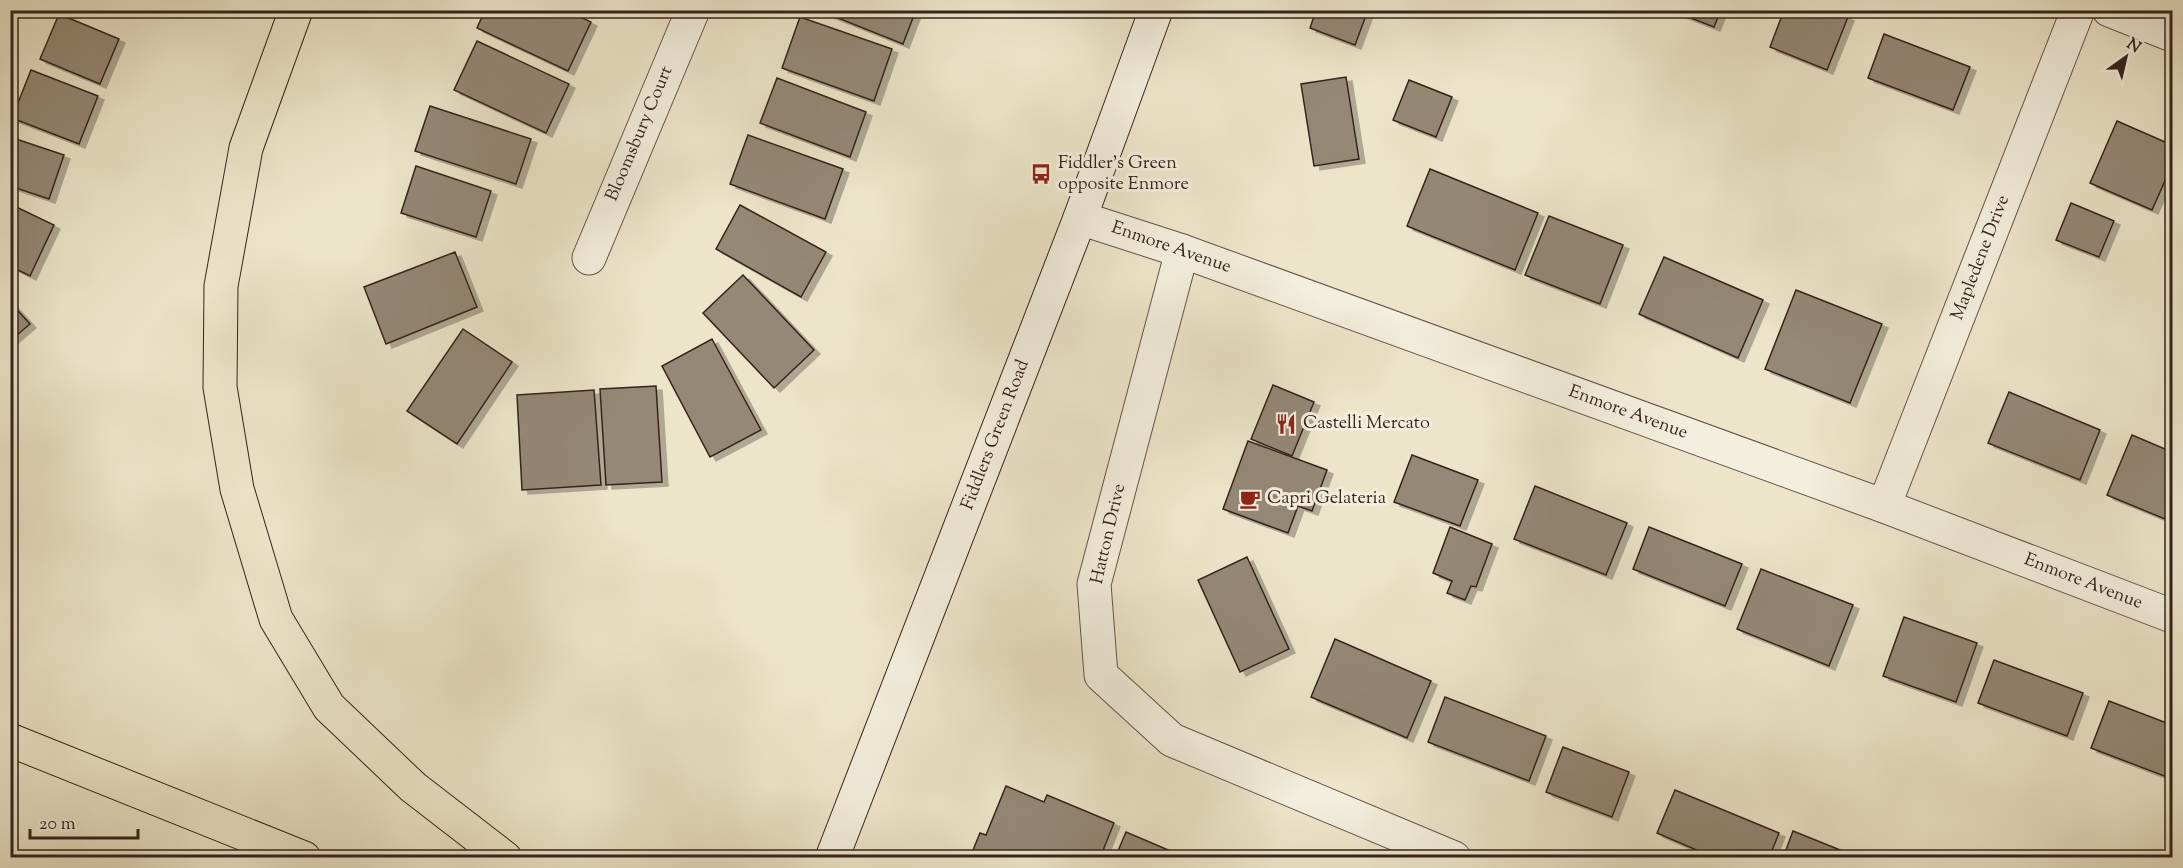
<svg xmlns="http://www.w3.org/2000/svg" width="2183" height="868" viewBox="0 0 2183 868" font-family="'Sorts Mill Goudy',serif">
<style>
.building{fill:#958876;stroke:#35231c;stroke-width:1.5;filter:url(#shadow)}
.lines{fill:none;stroke-linecap:round;stroke-linejoin:round}
.street-casing{stroke:#635448;stroke-width:35}
.secondary-casing{stroke:#35231c;stroke-width:35}
.highway-casing{stroke:#35231c;stroke-width:35}
.street{stroke:#f3eedd;stroke-width:33}
.secondary{stroke:#f3eedd;stroke-width:33}
.highway{stroke:#ede5ca;stroke-width:33}
.labels{text-anchor:middle;dominant-baseline:central;stroke-width:6;stroke-linejoin:round;paint-order:stroke}
.street-label{font-size:18px;fill:#35231c;stroke:#f3eedd}
.poi-label{font-size:18px;fill:#35231c;stroke:#f3eedd;text-anchor:start}
</style>
<defs>
<filter id="shadow"><feDropShadow dx="6" dy="4" stdDeviation="0" flood-color="#0004"/></filter>
</defs>
<rect width="100%" height="100%" fill="#ede5ca"/>
<filter id="stains"><feTurbulence type="fractalNoise" baseFrequency=".00333" numOctaves="4"/><feColorMatrix values="0 0 0 0 .2 0 0 0 0 .09 0 0 0 0 .02 0 0 0 .5 -.17"/></filter>
<radialGradient id="worn" r=".72"><stop offset=".6" stop-color="#630" stop-opacity="0"/><stop offset="1" stop-color="#630" stop-opacity=".3"/></radialGradient>
<g class="building">
<polygon points="485,10 566,10 591,22 568,71 477,28"/>
<polygon points="818,10 916,10 903,44"/>
<polygon points="1316,10 1368,10 1355,45 1310,28"/>
<polygon points="1670,10 1721,10 1714,27"/>
<polygon points="1784,10 1831,10 1848,17 1827,70 1770,47"/>
<polygon points="59,14 119,39 100,84 40,59"/>
<polygon points="800,17 892,49 874,101 782,68"/>
<polygon points="1884,34 1970,67 1953,110 1868,78"/>
<polygon points="477,41 569,84 546,133 454,90"/>
<polygon points="31,70 98,96 79,144 12,118"/>
<polygon points="1346,77 1359,159 1314,166 1301,84"/>
<polygon points="777,78 866,112 850,157 760,123"/>
<polygon points="1409,80 1452,97 1436,137 1393,120"/>
<polygon points="430,106 531,139 516,184 415,151"/>
<polygon points="2117,121 2172,145 2172,165 2152,210 2090,183"/>
<polygon points="748,135 843,169 825,219 730,184"/>
<polygon points="10,137 64,155 49,199 10,186"/>
<polygon points="416,166 491,191 476,237 401,213"/>
<polygon points="1430,169 1538,213 1515,270 1407,226"/>
<polygon points="2071,203 2114,221 2099,257 2056,240"/>
<polygon points="10,204 54,225 30,276 10,266"/>
<polygon points="740,205 826,252 801,297 716,249"/>
<polygon points="1549,216 1623,245 1600,304 1525,275"/>
<polygon points="455,252 477,307 386,344 364,287"/>
<polygon points="1664,257 1763,300 1738,358 1639,314"/>
<polygon points="743,275 814,350 774,388 703,313"/>
<polygon points="1796,290 1882,324 1850,403 1765,369"/>
<polygon points="10,302 30,324 10,341"/>
<polygon points="463,329 512,362 457,444 407,411"/>
<polygon points="712,339 761,430 710,457 662,366"/>
<polygon points="1273,385 1314,402 1292,456 1251,439"/>
<polygon points="656,386 662,482 606,485 600,389"/>
<polygon points="594,390 601,485 522,490 517,395"/>
<polygon points="2009,392 2100,430 2080,480 1988,443"/>
<polygon points="2132,435 2172,452 2172,522 2107,495"/>
<polygon points="1248,441 1327,470 1312,511 1298,506 1288,533 1223,509"/>
<polygon points="1412,455 1478,480 1460,526 1394,502"/>
<polygon points="1535,486 1627,523 1606,575 1514,539"/>
<polygon points="1450,527 1492,544 1476,587 1471,586 1465,600 1447,593 1452,581 1433,573"/>
<polygon points="1649,527 1742,564 1725,606 1633,569"/>
<polygon points="1247,557 1289,649 1240,672 1198,580"/>
<polygon points="1761,569 1853,605 1829,666 1737,629"/>
<polygon points="1904,617 1977,643 1956,702 1883,676"/>
<polygon points="1335,639 1431,681 1407,738 1311,697"/>
<polygon points="1994,660 2083,693 2067,736 1978,703"/>
<polygon points="1445,697 1546,736 1529,781 1428,742"/>
<polygon points="2109,701 2172,725 2172,779 2091,748"/>
<polygon points="1563,747 1629,772 1612,817 1546,792"/>
<polygon points="1006,786 1044,802 1047,795 1114,823 1100,858 978,858 980,853 973,850 980,833 986,835"/>
<polygon points="1675,790 1779,833 1769,858 1715,858 1657,833"/>
<polygon points="1793,831 1860,858 1783,858"/>
<polygon points="1126,832 1187,858 1115,858"/>
</g>
<g class="lines">
<g class="street-casing">
<g id="street">
<polyline points="2109,10 2172,35"/>
<polyline points="1080,218 1182,251 1884,506 2172,616"/>
<polyline points="1182,251 1094,584 1101,675 1172,740 1454,858"/>
<polyline points="589,258 693,10"/>
<polyline points="1884,506 2078,10"/>
</g>
</g>
<g class="secondary-casing">
<polyline id="secondary" points="832,858 1080,218 1156,10"/>
</g>
<g class="highway-casing">
<g id="highway">
<polyline points="296,10 246,148 221,286 220,387 237,489 276,619 329,707 413,787 505,858"/>
<polyline points="10,740 304,858"/>
</g>
</g>
<use href="#street" class="street"/>
<use href="#secondary" class="secondary"/>
<use href="#highway" class="highway"/>
</g>
<defs>
<g id="bus-bare" transform="scale(1.62)"><path d="M-5-6H5V4H4V6H2V4H-2V6H-4V4H-5ZM-3.5-4V0h7V-4ZM-3.5 1.2v1.5H-2V1.2ZM2 1.2v1.5H3.5V1.2Z" fill="#8f2418" stroke="#f3eedd" stroke-width="2.5" paint-order="stroke"/></g>
<g id="restaurant-bare" transform="scale(1.62)"><path d="M-5-6h1v4h1v-4h1v4h1v-4h1v5L-1.5 .5V6h-2V.5L-5-1ZM5-6V6H3V1.5H1.5Q1.5-4 5-6Z" fill="#8f2418" stroke="#f3eedd" stroke-width="2.5" paint-order="stroke"/></g>
<g id="cafe-bare" transform="scale(1.62)"><path d="M-5.5-4.5H6V0H3Q3 3.5 0 3.5H-2.5Q-5.5 3.5-5.5 0ZM3-3.2v2h1.7v-2ZM-6 4.5H4V6H-6Z" fill="#8f2418" stroke="#f3eedd" stroke-width="2.5" paint-order="stroke"/></g>
</defs>
<g fill-rule="evenodd">
<use href="#bus-bare" x="1041" y="174"/>
<use href="#restaurant-bare" x="1286" y="424"/>
<use href="#cafe-bare" x="1250" y="499"/>
</g>
<g class="labels">
<g class="street-label">
<text transform="translate(640 134) rotate(-67)">Bloomsbury Court</text>
<text transform="translate(1171 248) rotate(19)">Enmore Avenue</text>
<text transform="translate(1981 258) rotate(-69)">Mapledene Drive</text>
<text transform="translate(1628 413) rotate(20)">Enmore Avenue</text>
<text transform="translate(996 435) rotate(-69)">Fiddlers Green Road</text>
<text transform="translate(1109 534) rotate(-77)">Hatton Drive</text>
<text transform="translate(2083 582) rotate(21)">Enmore Avenue</text>
</g>
<g class="poi-label">
<text x="1058" y="164">Fiddler's Green<tspan x="1058" dy="21">opposite Enmore</tspan></text>
<text x="1303" y="424">Castelli Mercato</text>
<text x="1267" y="499">Capri Gelateria</text>
</g>
</g>
<rect width="2183" height="868" fill="none" stroke="#ede5ca" stroke-width="36"/>
<rect x="12" y="12" width="2159" height="844" fill="none" stroke="#35231c" stroke-width="3"/>
<rect x="18" y="18" width="2147" height="832" fill="none" stroke="#35231c" stroke-width="1.5"/>
<g transform="translate(2126 57) rotate(34)" stroke="#f3eedd" stroke-width="4.5" paint-order="stroke">
<path d="M0-4.5L10 22L0 15L-10 22Z" fill="#35231c"/>
<text y="-9" font-size="16" font-weight="bold" text-anchor="middle" fill="#35231c">N</text>
</g>
<path d="M30 829v9h108v-9" fill="none" stroke="#35231c" stroke-width="3"/>
<text x="39" y="829" font-size="18" fill="#35231c" stroke="#f3eedd" stroke-width="4.5" paint-order="stroke">20 m</text>
<rect width="100%" height="100%" filter="url(#stains)"/>
<rect width="100%" height="100%" fill="url(#worn)"/>
</svg>
